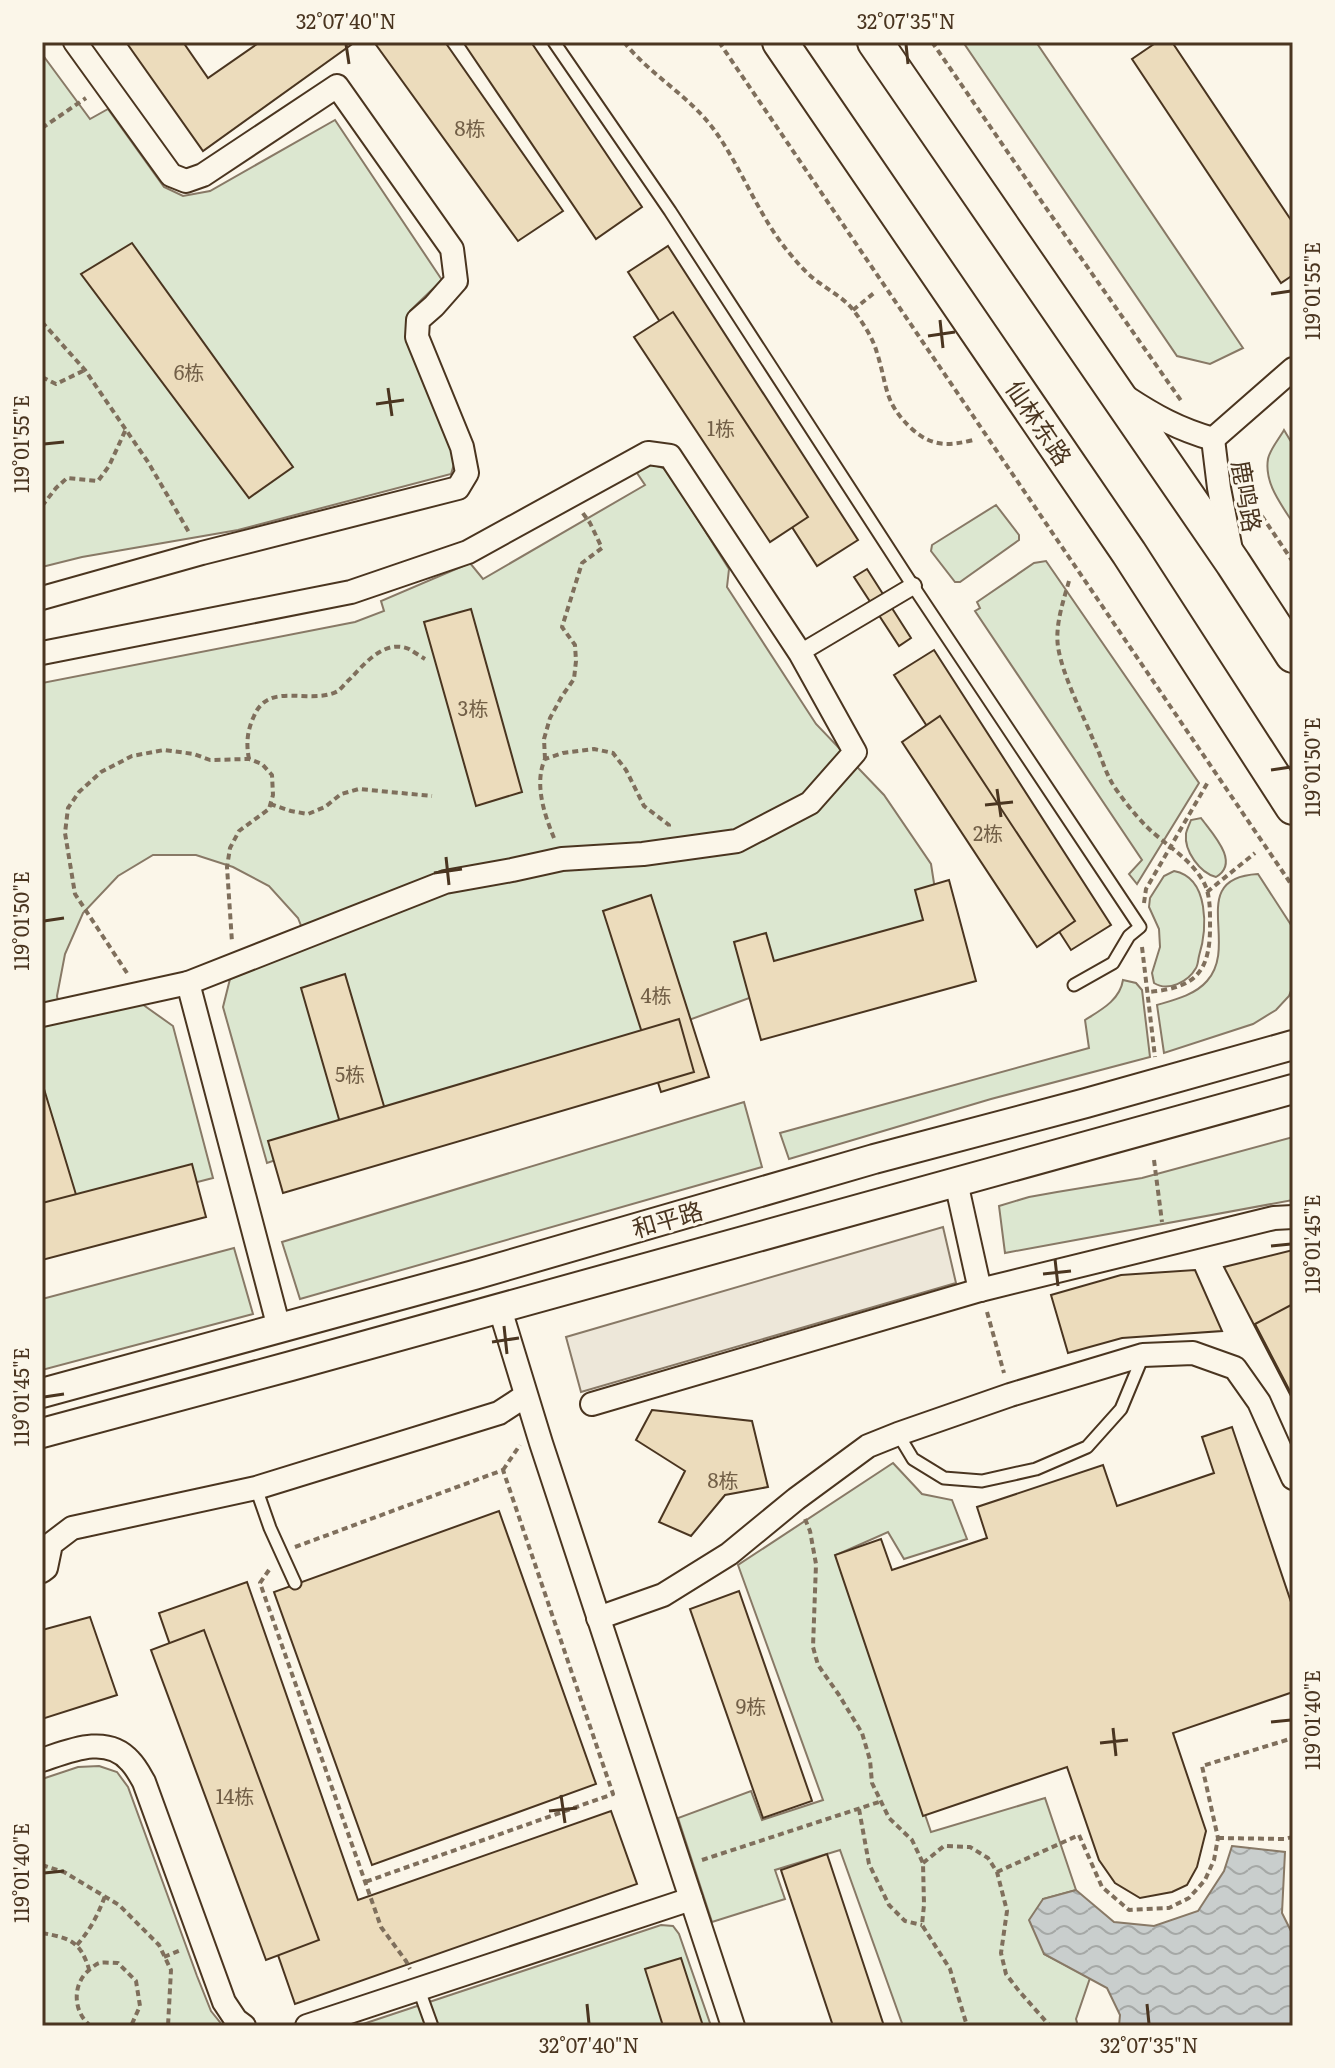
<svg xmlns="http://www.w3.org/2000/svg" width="1335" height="2068" viewBox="0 0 1335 2068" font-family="Literata,'Noto Sans SC',serif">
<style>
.grass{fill:#dce7d0;stroke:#887966;stroke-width:2}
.parking{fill:#ede7d9;stroke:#887966;stroke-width:2}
.water{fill:url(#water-waves);stroke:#887966;stroke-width:2}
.building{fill:#ecdcbc;stroke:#4a3520;stroke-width:2}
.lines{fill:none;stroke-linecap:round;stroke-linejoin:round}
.service-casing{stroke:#4a3520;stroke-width:15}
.pedestrian-casing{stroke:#4a3520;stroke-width:20}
.minor-casing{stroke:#4a3520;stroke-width:26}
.tertiary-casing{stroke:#4a3520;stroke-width:32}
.primary-casing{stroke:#4a3520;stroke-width:38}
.path{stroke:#7f6f5c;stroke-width:4;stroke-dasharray:6 4;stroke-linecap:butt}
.service{stroke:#fbf6e9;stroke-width:11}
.pedestrian{stroke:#fbf6e9;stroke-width:16}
.minor{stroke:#fbf6e9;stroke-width:22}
.tertiary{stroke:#fbf6e9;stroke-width:28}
.primary{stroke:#fbf6e9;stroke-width:34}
.ticks{fill:none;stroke:#4a3520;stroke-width:3}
.labels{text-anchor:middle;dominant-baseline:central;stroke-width:6;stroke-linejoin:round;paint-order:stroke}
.number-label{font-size:20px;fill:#725f47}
.street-label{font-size:24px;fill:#4a3520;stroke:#fbf6e9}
.neatline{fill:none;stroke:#4a3520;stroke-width:3}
.ticks-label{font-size:20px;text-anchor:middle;fill:#4a3520}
</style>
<defs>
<pattern id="water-waves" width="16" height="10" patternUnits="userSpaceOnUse" patternTransform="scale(2)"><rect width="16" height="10" fill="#c9cecd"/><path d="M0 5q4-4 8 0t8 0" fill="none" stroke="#a5a8a6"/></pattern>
</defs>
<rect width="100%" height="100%" fill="#fbf6e9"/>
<g class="grass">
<polygon points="963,42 1036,42 1243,348 1210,364 1177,356"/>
<polygon points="42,54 90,119 108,109 164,187 183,196 210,191 335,120 442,280 410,311 410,334 455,461 451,474 238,530 82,557 42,567"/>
<path d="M1284,430L1293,445V523C1281,504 1264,483 1268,459C1270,449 1279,439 1284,430Z"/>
<polygon points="651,464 666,469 729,569 727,587 816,724 884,795 931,864 941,928 656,1032 267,1163 223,1007 230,979 309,946 298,918 269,886 233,867 196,855 153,855 118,876 83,913 65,954 57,996 62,1021 142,1004 173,1026 213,1178 42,1222 42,683 355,622 384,611 381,601 470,563 483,579 645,485 635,470"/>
<polygon points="996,505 1019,535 1019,540 960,582 955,582 931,551 932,545"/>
<polygon points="1046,561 1199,783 1137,884 1129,874 1142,860 975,611 980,608 977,602 1034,563"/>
<path d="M1201,818C1212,833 1241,863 1216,877C1200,873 1184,851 1186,834C1186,831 1190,823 1191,820Z"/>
<path d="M1174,871C1210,878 1207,930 1199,956C1198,960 1198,965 1196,968C1188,982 1168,992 1154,983L1152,973L1160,947L1159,929L1149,907L1150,898L1164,876Z"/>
<path d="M1258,874L1293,928V985L1289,996L1276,1010L1253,1024L1164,1053L1157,1005C1174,1000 1195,995 1207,981C1240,944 1186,878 1258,874Z"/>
<path d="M1123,980L1136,983L1142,990L1150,1057L991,1099L789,1159L780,1133L1089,1048L1085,1020C1101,1010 1120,1000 1123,980Z"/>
<polygon points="744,1102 762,1167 300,1299 282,1242"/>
<polygon points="1293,1137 1293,1200 1005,1253 999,1206 1029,1197 1057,1192 1142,1178"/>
<polygon points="234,1248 253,1314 42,1370 42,1299"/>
<polygon points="893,1463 922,1494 952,1500 967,1539 904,1559 888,1532 836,1555 931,1832 1045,1798 1076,1890 1043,1899 1044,1954 1090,1978 1076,2019 1078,2026 903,2026 840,1850 775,1870 785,1899 712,1922 678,1818 751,1791 762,1820 823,1800 738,1565"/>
<polygon points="99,1766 117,1772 128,1787 197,1976 211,2011 223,2026 42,2026 42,1779 78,1767"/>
<polygon points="661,1925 673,1926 679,1934 711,2026 357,2026"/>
</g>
<polygon class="parking" points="943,1227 956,1283 581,1392 566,1337"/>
<polygon class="water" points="1232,1846 1285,1852 1282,1913 1293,1935 1293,2026 1119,2026 1120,2015 1107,1988 1044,1954 1029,1920 1043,1899 1076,1890 1114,1922 1154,1926 1198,1911 1224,1871"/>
<g class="building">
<polygon points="126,42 183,42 208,78 260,42 355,42 203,151"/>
<polygon points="374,42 445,42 563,211 518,241"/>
<polygon points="463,42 531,42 642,207 596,239"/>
<polygon points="1157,42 1172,42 1293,223 1293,275 1281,283 1132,59"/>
<polygon points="132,243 293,467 249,498 81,274"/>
<polygon points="668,246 858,540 817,566 628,272"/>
<polygon points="673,312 808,517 770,542 634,337"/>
<polygon points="867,569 911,638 899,646 854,577"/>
<polygon points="471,609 522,792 476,806 424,622"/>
<polygon points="934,650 1111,925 1071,950 894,675"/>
<polygon points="940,716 1075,921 1037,947 902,742"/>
<polygon points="949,880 976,981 761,1040 734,942 766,933 774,961 923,920 915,890"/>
<polygon points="651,895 709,1077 661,1092 603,911"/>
<polygon points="345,974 399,1157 354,1171 301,988"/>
<polygon points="679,1019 694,1072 283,1193 268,1141"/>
<polygon points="44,1089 91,1244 46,1258 42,1244 42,1090"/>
<polygon points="192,1164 206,1217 42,1260 42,1203"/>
<polygon points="1293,1250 1293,1400 1224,1267"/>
<polygon points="1195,1270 1222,1331 1122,1338 1068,1353 1051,1295 1121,1275"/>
<polygon points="1293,1304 1293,1397 1255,1324"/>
<polygon points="652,1410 752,1421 768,1487 725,1495 691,1536 659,1522 685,1471 636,1440"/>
<polygon points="1232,1427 1293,1608 1293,1692 1173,1733 1206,1831 1197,1867 1187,1885 1172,1892 1140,1898 1115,1883 1099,1860 1067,1767 923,1816 835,1555 881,1539 892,1570 987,1538 977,1507 1103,1465 1117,1506 1214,1473 1202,1437"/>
<polygon points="499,1511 596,1784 372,1865 274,1592"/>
<polygon points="247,1582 358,1900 611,1811 637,1884 295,2004 159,1613"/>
<polygon points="739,1591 812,1801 763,1818 690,1609"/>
<polygon points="90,1617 117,1695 42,1719 42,1630"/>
<polygon points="204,1630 319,1940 266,1960 151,1650"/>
<polygon points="827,1854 884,2026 833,2026 781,1870"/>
<polygon points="681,1958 703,2026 663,2026 645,1969"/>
</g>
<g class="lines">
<g class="service-casing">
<g id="service">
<polyline points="554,42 670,211 913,586 1140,927 1129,936 1113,963 1074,985"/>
<polyline points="898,1434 913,1459 944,1478 982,1481 1036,1469 1087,1447 1121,1409 1143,1356"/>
<polyline points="256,1488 270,1528 295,1583"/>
<polyline points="419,1990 432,2026"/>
</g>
</g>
<g class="pedestrian-casing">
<polyline id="pedestrian" points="800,653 913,586"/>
</g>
<g class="minor-casing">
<g id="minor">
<path d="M1126,397C1155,416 1178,429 1213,439L1219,488L1231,550"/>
<polyline points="1213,439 1293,369"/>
<polyline points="42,598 202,553 458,488 467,473 462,447 417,337 418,320 434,306 456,281 452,249 337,86 203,175 186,181 171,175 75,42"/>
<polyline points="42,653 351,592 468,552 648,453 670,456 800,653 855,752 810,803 737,841 643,854 562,859 512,870 445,882 188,983 42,1015"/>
<polyline points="188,983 279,1328"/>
<polyline points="956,1182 980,1290"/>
<polyline points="500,1309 541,1443 733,2026"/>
<polyline points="592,1404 980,1290 1274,1218 1293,1217"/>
<polyline points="42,1571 46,1568 51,1544 72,1528 256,1488 499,1413 525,1396"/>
<polyline points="598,1618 663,1595 729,1554 796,1499 868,1446 898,1434 1010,1395 1143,1355 1193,1353 1235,1368 1259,1402 1293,1478"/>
<path d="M42,1760C69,1751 107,1734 130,1761C136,1767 140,1775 144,1782L224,2002L236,2020L244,2026"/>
<polyline points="307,2026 691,1899"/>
</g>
</g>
<g class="tertiary-casing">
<g id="tertiary">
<polyline points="42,1393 474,1275 874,1159 1086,1103 1293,1045"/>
<polyline points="42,1433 291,1366 1293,1089"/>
</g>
</g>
<g class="primary-casing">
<g id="primary">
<polyline points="780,42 1129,553 1293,807"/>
<polyline points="875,42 1233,563 1293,655"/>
</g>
</g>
<g class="path">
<path d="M624,42C650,75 690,96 715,131C743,170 759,218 791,255C800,266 809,276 821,284C833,293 845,299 854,311C863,323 873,338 877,353C888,387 883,402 912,429C932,447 949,446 973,440"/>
<polyline points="719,42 1293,887"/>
<polyline points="932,42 1053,218 1182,402"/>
<polyline points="42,128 86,98"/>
<polyline points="853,310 874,293"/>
<polyline points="42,322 85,370 148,462 190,534"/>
<polyline points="42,377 56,384 85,370"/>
<polyline points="1245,491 1293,562"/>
<polyline points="42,506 56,488 67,478 98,481 109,466 126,429"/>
<path d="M1069,581C1063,602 1055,625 1058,647C1063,677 1083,715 1095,744C1101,756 1105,771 1112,783C1120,796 1135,815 1146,826C1165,845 1189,857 1203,881C1210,893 1210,908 1210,922C1211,972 1196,988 1148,992"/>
<path d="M249,759C246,744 247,731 254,716C269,680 310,706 338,691C342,688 347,681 351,678C365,663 385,639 409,649C414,652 420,656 425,659"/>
<polyline points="545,759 544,739 550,718 562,696 574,679 576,661 575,645 562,627 582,563 602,548 590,523 582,512"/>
<polyline points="270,804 291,811 308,814 325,807 341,794 359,789 432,796"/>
<path d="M554,838C544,814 534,783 545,759L563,753L594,749L613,753L626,770L644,806L669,825V828"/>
<polyline points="1207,892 1255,853"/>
<polyline points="1144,903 1146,889 1208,782"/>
<polyline points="1142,947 1155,1057"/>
<polyline points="127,973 75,894 65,833 68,808 79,792 101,772 132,756 164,750 194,754 210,760 249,759 262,764 272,775 273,795 269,809 239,831 230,848 227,867 232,942"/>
<polyline points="1154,1160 1162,1222"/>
<polyline points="987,1312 1004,1373"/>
<polyline points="503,1470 520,1445"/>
<polyline points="805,1519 810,1531 816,1564 813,1647 818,1665 839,1695 862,1733 870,1760 872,1783 889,1818 912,1840 923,1863 924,1905 922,1925 950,1969 967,2026"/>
<polyline points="295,1547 503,1470 613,1794 365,1882"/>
<polyline points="269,1570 260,1583 381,1927 406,1961 410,1969"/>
<polyline points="859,1809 869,1864 889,1905 905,1921 922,1925"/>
<polyline points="1218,1838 1284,1839 1293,1837"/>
<polyline points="702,1860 882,1801"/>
<polyline points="923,1863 944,1846 970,1847 988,1858 997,1872 1007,1911 1001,1953 1006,1974 1019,1991 1050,2026"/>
<polyline points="42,1865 64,1872 119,1905 159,1945 171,1970 168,2026"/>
<polyline points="997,1872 1079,1835 1102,1887 1129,1910 1169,1908 1189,1898 1205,1880 1214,1860 1218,1838 1202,1766 1293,1738"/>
<path d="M42,1933C70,1938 80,1941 89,1969"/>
<path d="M77,1945C90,1930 98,1915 105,1896"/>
<polyline points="164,1957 181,1950"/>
<path d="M91,2026C73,2013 72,1985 88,1971C90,1969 96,1964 99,1963C104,1962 112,1963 118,1963L136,1981L140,2006L131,2026"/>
</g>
<use href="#service" class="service"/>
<use href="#pedestrian" class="pedestrian"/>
<use href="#minor" class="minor"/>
<use href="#tertiary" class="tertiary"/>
<use href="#primary" class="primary"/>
</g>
<path class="ticks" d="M346,44L349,64M906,44L908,64M1271,294L1291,291M940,320L943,348M928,336L955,332M388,388L392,416M376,404L404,400M44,444L64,442M1271,770L1291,767M997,789L1001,817M985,805L1013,802M446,857L449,885M434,873L462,869M44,921L64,918M1271,1246L1291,1244M1055,1259L1058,1286M1043,1274L1071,1271M504,1326L507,1354M492,1342L519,1338M44,1397L64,1394M1271,1722L1291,1720M1113,1728L1116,1756M1100,1743L1128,1740M561,1795L565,1823M549,1811L577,1808M44,1873L64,1871M587,2004L589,2024M1147,2004L1149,2024"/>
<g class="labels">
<g class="number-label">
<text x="470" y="127">8栋</text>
<text x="189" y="371">6栋</text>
<text x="721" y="427">1栋</text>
<text x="473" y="707">3栋</text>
<text x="988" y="832">2栋</text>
<text x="656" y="994">4栋</text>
<text x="350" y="1073">5栋</text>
<text x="723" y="1479">8栋</text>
<text x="751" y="1705">9栋</text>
<text x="235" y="1795">14栋</text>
</g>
<g class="street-label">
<text transform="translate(1040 422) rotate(56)">仙林东路</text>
<text transform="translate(1248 496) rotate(80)">鹿鸣路</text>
<text transform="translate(667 1218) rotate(-16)">和平路</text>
</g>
</g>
<rect width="1335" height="2068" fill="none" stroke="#fbf6e9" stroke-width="88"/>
<rect x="44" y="44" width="1247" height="1980" class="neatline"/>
<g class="ticks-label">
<text x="346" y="29">32°07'40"N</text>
<text x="906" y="29">32°07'35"N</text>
<text transform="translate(1313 291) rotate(-90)" y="7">119°01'55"E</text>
<text transform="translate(22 444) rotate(-90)" y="7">119°01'55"E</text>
<text transform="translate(1313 767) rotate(-90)" y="7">119°01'50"E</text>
<text transform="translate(22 921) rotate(-90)" y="7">119°01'50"E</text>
<text transform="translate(1313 1244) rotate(-90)" y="7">119°01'45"E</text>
<text transform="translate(22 1397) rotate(-90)" y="7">119°01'45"E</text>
<text transform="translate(1313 1720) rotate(-90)" y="7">119°01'40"E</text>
<text transform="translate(22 1873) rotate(-90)" y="7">119°01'40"E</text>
<text x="589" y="2053">32°07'40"N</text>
<text x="1149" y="2053">32°07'35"N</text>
</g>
</svg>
